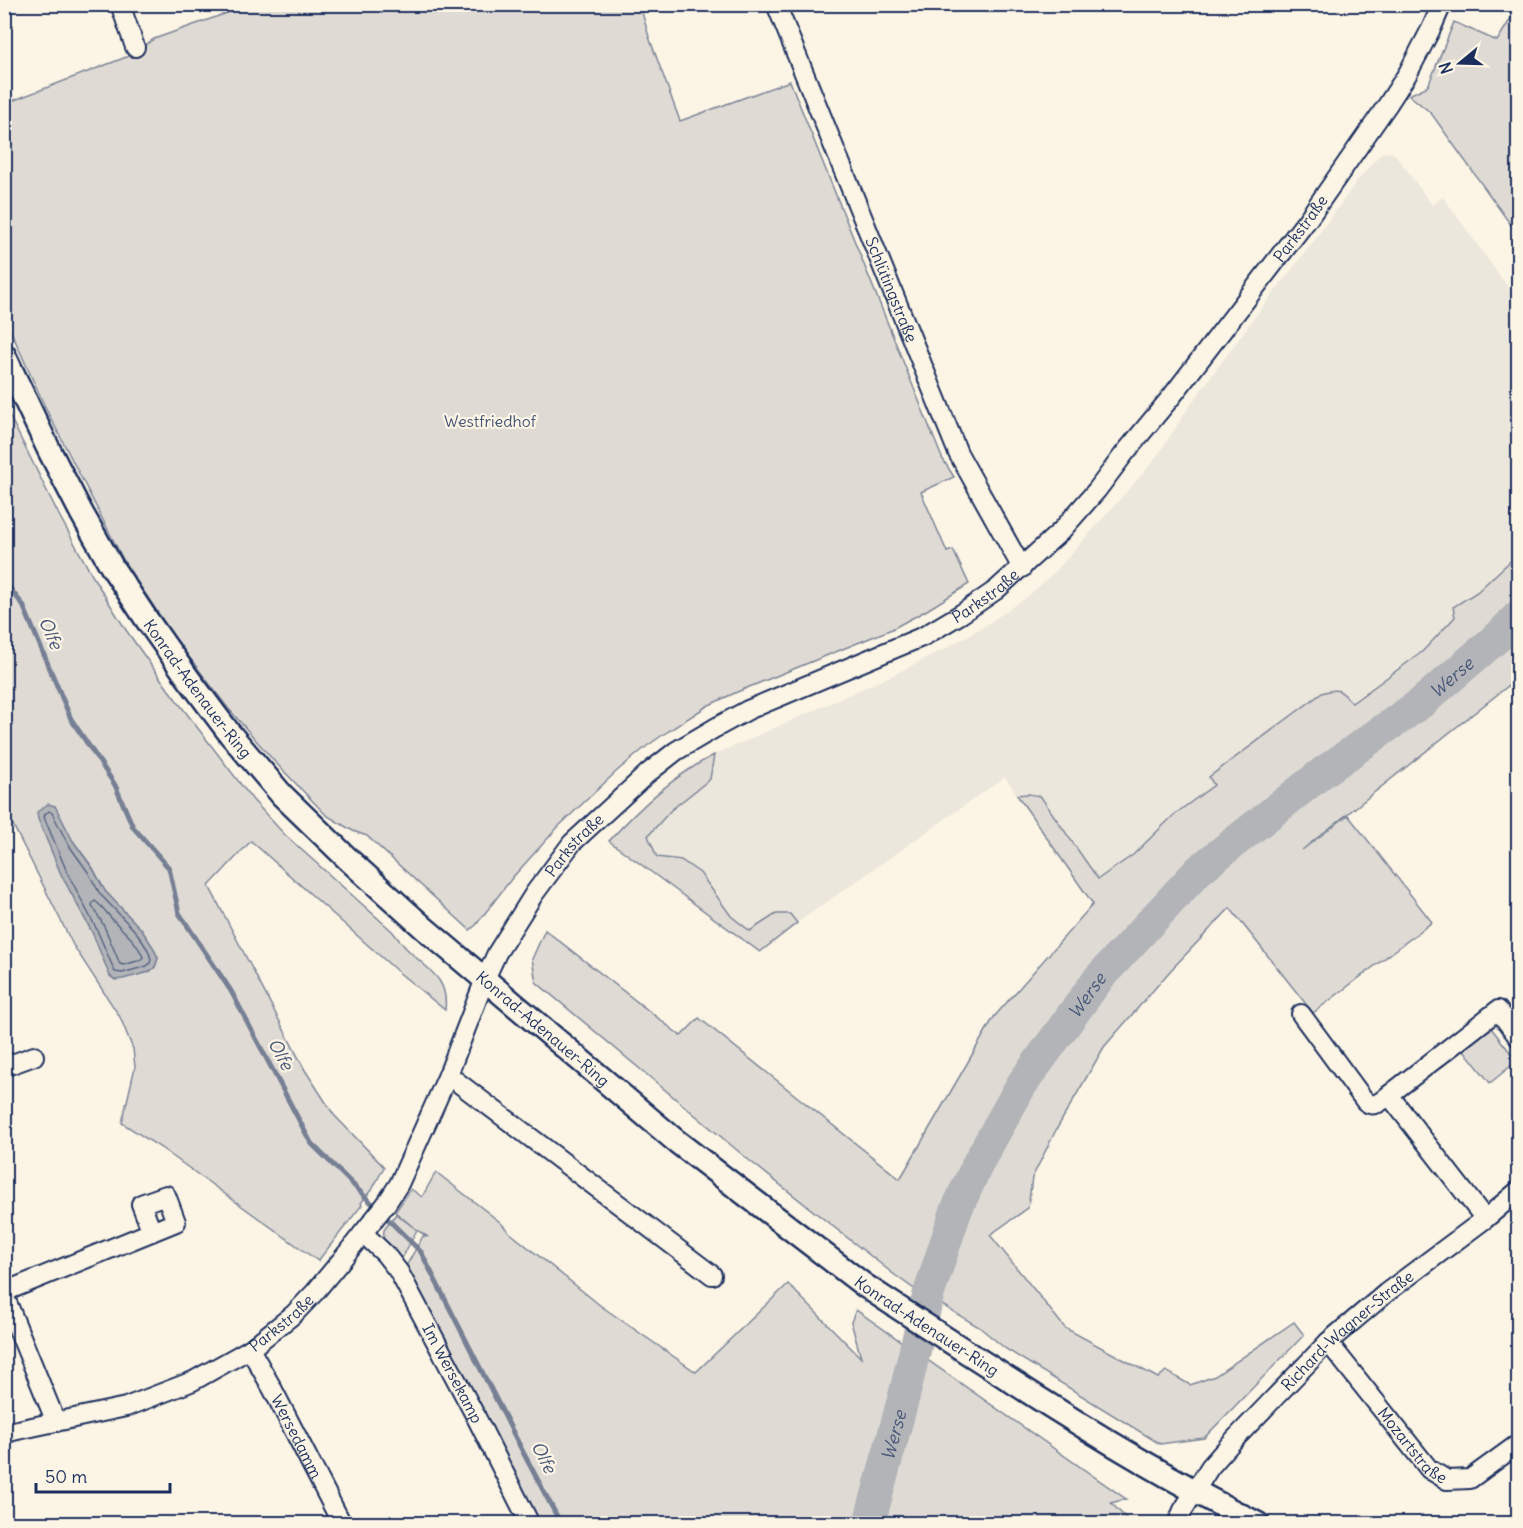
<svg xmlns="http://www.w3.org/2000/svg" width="1523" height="1528" viewBox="0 0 1523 1528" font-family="Delius,sans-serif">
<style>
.built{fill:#ece7dc}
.green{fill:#dfdbd4;stroke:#7d8599;stroke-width:1.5;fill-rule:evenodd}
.water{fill:#b2b4b8;stroke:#767f94;stroke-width:1.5}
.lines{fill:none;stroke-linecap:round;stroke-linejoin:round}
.shore{stroke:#576482;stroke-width:1.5}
.stream{stroke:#767f94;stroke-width:5}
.river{stroke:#b2b4b8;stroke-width:32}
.minor-casing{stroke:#1b2f5e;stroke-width:22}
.major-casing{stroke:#1b2f5e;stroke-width:27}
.minor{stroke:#fcf5e5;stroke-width:18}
.major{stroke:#fcf5e5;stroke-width:22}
.labels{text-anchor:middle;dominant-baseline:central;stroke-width:4.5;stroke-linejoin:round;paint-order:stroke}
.street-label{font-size:16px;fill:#1b2f5e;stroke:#fcf5e5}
.park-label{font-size:16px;fill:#425176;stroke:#fcf5e5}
.water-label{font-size:18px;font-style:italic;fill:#485779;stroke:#fcf5e5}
</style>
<rect width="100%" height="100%" fill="#fcf5e5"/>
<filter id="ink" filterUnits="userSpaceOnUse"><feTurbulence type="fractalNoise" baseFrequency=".0167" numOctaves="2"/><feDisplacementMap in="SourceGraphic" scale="12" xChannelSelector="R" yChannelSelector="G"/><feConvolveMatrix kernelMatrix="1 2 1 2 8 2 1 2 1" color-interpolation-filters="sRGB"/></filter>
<g filter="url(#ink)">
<polygon class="built" points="1383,152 1388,152 1395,154 1432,205 1443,197 1518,301 1518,554 1477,592 1454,607 1455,617 1422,652 1352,703 1210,778 1215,785 1175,814 1133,855 1097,879 1041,797 1035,794 1027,793 1017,795 1005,777 797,923 790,914 776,914 750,931 731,916 700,873 681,860 657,857 648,836 671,810 710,779 714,755 893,675 944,649 983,627 1027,597 1057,570 1153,462 1191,404 1251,322 1314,241 1357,181 1379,155"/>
<g class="green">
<polygon points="247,6 640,5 649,37 680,121 790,81 942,458 954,477 921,492 947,552 953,550 969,584 927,610 892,629 737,692 707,706 667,732 647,746 617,771 559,826 512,878 476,925 470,930 367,836 353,831 326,815 275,762 228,708 176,640 126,565 46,409 5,318 4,104 129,56 154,39"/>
<polygon points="1518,7 1518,235 1431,113 1409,95 1428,86 1454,22 1497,41"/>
<path d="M4,405L60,517L93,577L126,630L168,689L252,799L285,835L392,931C397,937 401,943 407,949C426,969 449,977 445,1010L397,971L251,841L209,886L305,1070L334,1115L384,1167L372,1190H371L361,1203L362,1205L318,1261L161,1148L122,1123L135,1067L133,1049L120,1017L73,945L10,819L5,812ZM45,834L73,841L93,868L105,891L141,929L153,947L158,958L155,967L149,972L142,974L92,932L61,874Z"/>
<path d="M1518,554V606L1495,631L1419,697L1317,768L1195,864L1093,974L1015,1080L971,1159L948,1212L920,1293L896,1276L750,1161L536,982L532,959L545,930L681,1036L699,1018L900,1179L994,1017L1093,904L1017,795C1026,794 1032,793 1041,797L1098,879L1133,855L1175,814L1214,785L1209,777L1322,693C1340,687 1341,691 1352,703L1422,652L1455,617L1453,607L1477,592Z"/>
<polygon points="1518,627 1518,675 1508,686 1302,850 1348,815 1432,922 1313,1013 1230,908 1170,971 1104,1047 1056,1130 1032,1178 1028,1208 990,1235 1065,1328 1158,1378 1166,1371 1190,1385 1215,1376 1294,1322 1304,1335 1204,1438 1160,1444 1006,1349 979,1327 937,1302 963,1214 986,1165 1030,1086 1106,981 1205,875 1326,780 1426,706"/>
<path d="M714,755L710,779L671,810L648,836L657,857L681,860L700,873L731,916L750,931L776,914H790L797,923L760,952L609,841C640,807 673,776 714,755Z"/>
<polygon points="1491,1028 1517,1061 1490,1083 1463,1049"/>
<polygon points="436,1172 500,1222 509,1232 601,1306 696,1372 788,1284 861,1358 851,1322 856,1310 1126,1499 1111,1503 1131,1523 539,1523 484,1413 405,1268 423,1236 428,1237 417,1230 401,1260 383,1241 384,1230 396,1214 417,1230 395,1212 411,1189 422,1197"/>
</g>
<polygon class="water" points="48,804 55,806 73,841 93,869 105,891 141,929 153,947 158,958 155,967 149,972 123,979 115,980 110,976 92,932 61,874 38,819 37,812"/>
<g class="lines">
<g class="shore">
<polygon points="49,811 52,813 68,844 88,872 100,894 137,933 148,950 151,959 150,963 147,966 122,973 115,972 97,930 67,872 44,817 45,814"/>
<path d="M95,901C102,906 106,912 112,919C123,931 137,941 143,957L141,960L123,965L120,964L104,926L92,905L93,903Z"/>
</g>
<polyline class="stream" points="4,581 23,605 71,719 115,785 133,827 169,868 179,913 231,991 311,1143 421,1252 524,1454 561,1524"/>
<path class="river" id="s1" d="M869,1524L904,1396L928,1296L956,1211L979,1161L1022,1084L1099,978L1199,870L1322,773L1421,703L1500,635L1518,616"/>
<g class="minor-casing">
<g id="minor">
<polyline points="120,4 135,47"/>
<path id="s2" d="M776,4L958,453L1022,568"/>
<path d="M1301,1014L1365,1101C1374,1109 1382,1101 1389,1095L1498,1010L1518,1037"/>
<polyline points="4,1067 34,1056"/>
<polyline points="448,1075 712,1275"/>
<polyline points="1389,1095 1485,1219"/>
<path id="s3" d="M363,1233L385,1254L399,1272L475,1415L530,1524"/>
<polyline points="4,1292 176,1222 166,1195 141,1204 152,1232"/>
<polyline points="4,1295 56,1422"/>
<path id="s4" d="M1328,1342L1429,1469L1447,1480L1470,1479L1518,1444"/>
<path id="s5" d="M250,1349L272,1388L342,1524"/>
<path id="s6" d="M4,1434L13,1431L126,1407L193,1381L250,1349L294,1314L315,1292L344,1257L386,1204L399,1184L448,1075L485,979L497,953L534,894L572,843L648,773L676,751L715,728L748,710L924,636L961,614L996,590L1061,531L1097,490L1124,454L1172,396L1308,219L1388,104L1408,73L1432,27L1442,4"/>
<path id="s7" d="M1177,1524L1183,1510L1210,1467L1232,1442L1328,1342L1386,1293L1485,1219L1518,1191"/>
</g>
</g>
<g class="major-casing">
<g id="major">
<path id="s8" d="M4,355L49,450L81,512L112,567L147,620L188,678L230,734L282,795L350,861L424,928L676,1141L864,1285C906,1313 948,1340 990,1367C1077,1424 1165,1478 1258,1524"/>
</g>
</g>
<use href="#minor" class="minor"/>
<use href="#major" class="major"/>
</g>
</g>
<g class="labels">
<g class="street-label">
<text stroke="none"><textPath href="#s6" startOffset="1842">Parkstraße</textPath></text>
<text stroke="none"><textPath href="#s2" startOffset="308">Schlütingstraße</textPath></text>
<text stroke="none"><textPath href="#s6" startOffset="1356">Parkstraße</textPath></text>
<text stroke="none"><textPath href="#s8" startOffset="387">Konrad-Adenauer-Ring</textPath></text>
<text stroke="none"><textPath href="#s6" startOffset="870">Parkstraße</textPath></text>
<text stroke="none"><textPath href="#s8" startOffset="873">Konrad-Adenauer-Ring</textPath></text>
<text stroke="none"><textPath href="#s6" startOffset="303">Parkstraße</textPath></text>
<text stroke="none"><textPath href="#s8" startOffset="1359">Konrad-Adenauer-Ring</textPath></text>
<text stroke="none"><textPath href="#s7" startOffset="260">Richard-Wagner-Straße</textPath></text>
<text stroke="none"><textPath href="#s3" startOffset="168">Im Wersekamp</textPath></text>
<text stroke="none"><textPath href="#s5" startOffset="99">Wersedamm</textPath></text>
<text stroke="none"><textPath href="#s4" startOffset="134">Mozartstraße</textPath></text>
</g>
<g class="park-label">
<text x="490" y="421">Westfriedhof</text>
</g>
<g class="water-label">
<text transform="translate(51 633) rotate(67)">Olfe</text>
<text stroke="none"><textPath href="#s1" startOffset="1064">Werse</textPath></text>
<text stroke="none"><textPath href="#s1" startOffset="578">Werse</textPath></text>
<text transform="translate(281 1054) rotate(62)">Olfe</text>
<text stroke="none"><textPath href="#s1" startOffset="92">Werse</textPath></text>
<text transform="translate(544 1457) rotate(63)">Olfe</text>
</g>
</g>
<rect width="1523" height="1528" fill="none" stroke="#fcf5e5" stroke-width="24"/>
<rect x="12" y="12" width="1499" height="1504" fill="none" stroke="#1b2f5e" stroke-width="2" filter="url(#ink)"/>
<g transform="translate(1460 63) rotate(251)" stroke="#fcf5e5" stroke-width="4.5" paint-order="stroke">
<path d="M0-4.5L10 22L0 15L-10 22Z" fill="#1b2f5e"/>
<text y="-9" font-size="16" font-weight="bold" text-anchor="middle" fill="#1b2f5e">N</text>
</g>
<path d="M36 1483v9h134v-9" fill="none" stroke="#1b2f5e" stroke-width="3"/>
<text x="45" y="1483" font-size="18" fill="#1b2f5e" stroke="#fcf5e5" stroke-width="4.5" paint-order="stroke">50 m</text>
</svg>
